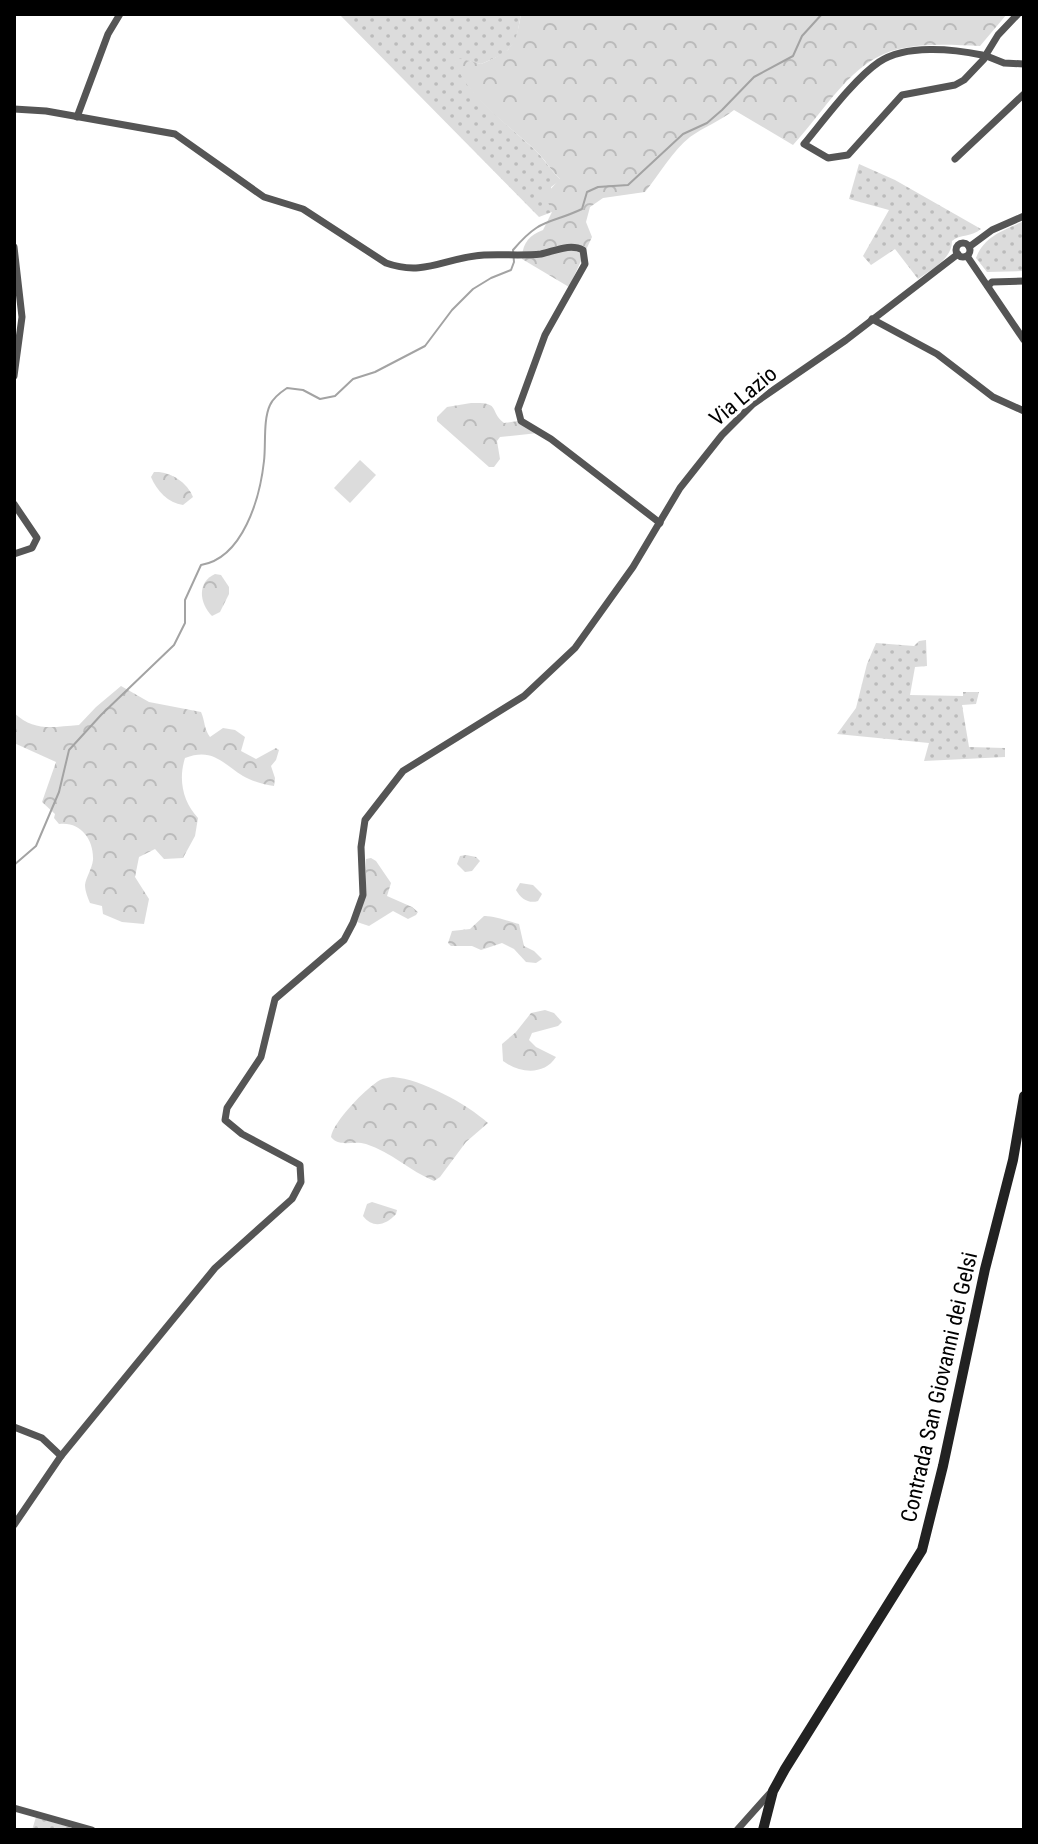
<svg xmlns="http://www.w3.org/2000/svg" width="1038" height="1844" viewBox="0 0 1038 1844" font-family="'Roboto Condensed',sans-serif">
<style>
.grass{fill:url(#grass-dots)}
.forest{fill:url(#forest-crowns)}
.garden{fill:#dcdcdc}
.lines{fill:none;stroke-linecap:round;stroke-linejoin:round}
.stream{stroke:#a3a3a3;stroke-width:2}
.street{stroke:#555;stroke-width:7}
.secondary{stroke:#222;stroke-width:10}
.labels{text-anchor:middle;dominant-baseline:central;stroke-width:7;stroke-linejoin:round;paint-order:stroke}
.street-label{font-size:22px;fill:#000;stroke:#fff}
</style>
<defs>
<pattern id="grass-dots" width="8" height="8" patternUnits="userSpaceOnUse" patternTransform="scale(2)"><rect width="8" height="8" fill="#dcdcdc"/><path d="M2 2h.1M6 6h.1" fill="none" stroke="#bbb" stroke-width="1.8" stroke-linecap="round"/></pattern>
<pattern id="forest-crowns" width="20" height="18" patternUnits="userSpaceOnUse" patternTransform="scale(2)"><rect width="20" height="18" fill="#dcdcdc"/><path d="M2 6a3 3 0 1 1 6 0M12 15a3 3 0 1 1 6 0" fill="none" stroke="#bbb"/></pattern>
</defs>
<rect width="100%" height="100%" fill="#fff"/>
<g class="grass">
<path d="M339,14H521L516,41L504,54L481,64L455,58C462,92 511,127 536,151C545,160 551,171 561,180L551,187L552,212L539,217Z"/>
<path d="M859,164L895,180L981,229C972,237 960,234 952,241C952,259 932,269 918,279L895,249L871,265L863,256L889,210L849,199Z"/>
<path d="M1024,221V271L987,272L976,258C984,236 1004,230 1024,221Z"/>
<polygon points="926,640 927,666 915,667 910,695 963,696 963,692 979,692 976,704 962,705 969,747 1005,748 1005,757 924,761 929,743 837,734 856,708 867,664 876,643 914,646 919,641"/>
<polygon points="36,1817 79,1830 32,1830"/>
</g>
<g class="forest">
<path d="M521,14H1007L980,46C953,45 925,43 899,49C852,59 824,112 793,145L734,110C720,121 704,127 690,137C673,150 659,175 645,192L603,198L590,207L586,222L592,237L569,287L522,259C522,244 529,235 543,230L552,212L545,195L560,179C551,171 545,159 536,151C509,125 462,94 454,57L481,64C513,50 515,48 521,14Z"/>
<path d="M471,403C502,402 488,410 504,423L518,421L538,433L500,437L497,441L500,459L494,467H489L437,421V417L447,407Z"/>
<path d="M154,472C170,471 187,482 193,497L183,505C168,503 157,491 151,477Z"/>
<path d="M215,574L221,575L229,587V594L220,612L212,616C199,603 197,582 215,574Z"/>
<path d="M121,686L149,702L201,712C205,721 204,729 210,737L223,728L235,730L245,737L241,751L256,759L276,748L279,750L276,760L271,766L275,778L274,786C265,785 251,781 243,776C223,764 213,747 185,758C178,780 183,802 198,818L195,836L183,858L164,859L155,849L139,857L135,877L149,899L144,924L122,922L103,914L102,906L90,903C88,898 85,891 85,885C86,877 92,869 93,860C94,839 80,821 59,824L54,818L55,814L42,802L56,762L14,743V713C35,732 52,727 79,725L96,707Z"/>
<polygon points="466,855 476,857 480,861 472,871 465,872 457,864 460,856"/>
<polygon points="371,858 376,861 391,883 387,896 412,907 418,912 416,915 408,919 393,911 369,926 357,922 366,894 366,859"/>
<path d="M520,883L533,885L542,894L538,901C529,904 521,899 516,890Z"/>
<path d="M484,916C491,915 512,922 519,924L524,946L534,951L542,959L536,963L526,962L514,949L502,943L481,950L472,946H451L448,943L452,931L470,929Z"/>
<path d="M545,1010L554,1013L562,1022L558,1026L532,1033L529,1040L536,1047L556,1057C544,1076 519,1073 503,1061L502,1044L516,1032L531,1013Z"/>
<path d="M393,1077C421,1079 467,1104 488,1123L466,1142L440,1177L434,1181C410,1171 391,1152 366,1144C353,1140 340,1148 331,1137C333,1122 366,1088 380,1080C384,1078 388,1078 393,1077Z"/>
<path d="M372,1202L397,1210L396,1214C386,1225 373,1229 363,1216L367,1204Z"/>
</g>
<polygon class="garden" points="360,460 376,475 350,503 334,488"/>
<g class="lines">
<path class="stream" d="M14,865L36,846L59,792L69,750L101,715L174,645L185,623V600L201,565C243,558 260,498 264,461C266,444 263,420 270,405C273,398 281,392 287,388L303,390L320,399L335,396L353,379L375,372L425,346L452,310L473,289L491,278L511,270L514,262L513,250C541,217 548,225 582,209L587,192L598,187L628,185L683,134L707,123L722,110L754,77L793,56L802,36L822,14"/>
<g class="street">
<polyline points="987,53 998,35 1018,14"/>
<path d="M982,55C953,49 906,44 879,62C854,79 824,120 804,144L828,158L848,155L902,95L955,85L964,80L984,59"/>
<polyline points="989,57 1004,63 1024,64"/>
<path d="M14,109L46,111L175,134L264,197L303,209L386,263C425,277 446,257 484,255C503,254 522,256 541,254C555,251 570,243 583,250L585,264L545,335L518,409L521,421L551,439L660,523"/>
<polyline points="77,117 108,34 120,14"/>
<polyline points="955,159 1024,94"/>
<circle cx="963" cy="250" r="7"/>
<polyline points="14,247 22,317 14,376"/>
<polyline points="969,247 992,230 1024,216"/>
<polyline points="967,256 1024,340"/>
<polyline points="988,286 992,282 1024,281"/>
<polyline points="872,319 937,354 993,397 1024,411"/>
<polyline points="14,504 37,538 32,548 14,554"/>
<polyline points="14,1427 42,1438 61,1456"/>
<polyline points="14,1525 61,1456 215,1268 292,1199 301,1182 300,1165 242,1134 225,1120 227,1108 261,1057 275,999 344,940 353,923 363,895 361,847 365,820 403,771 524,696 575,648 633,567 680,488 722,435 753,404 846,340 958,254"/>
<polyline points="14,1808 92,1830"/>
<polyline points="737,1830 771,1792"/>
</g>
<polyline class="secondary" points="763,1830 773,1791 785,1769 922,1550 943,1466 985,1269 1013,1160 1024,1096"/>
</g>
<g class="labels">
<g class="street-label">
<text transform="translate(743 396) rotate(-40)">Via Lazio</text>
<text transform="translate(939 1387) rotate(-77)">Contrada San Giovanni dei Gelsi</text>
</g>
</g>
<rect width="1038" height="1844" fill="none" stroke="#000000" stroke-width="32"/>
</svg>
